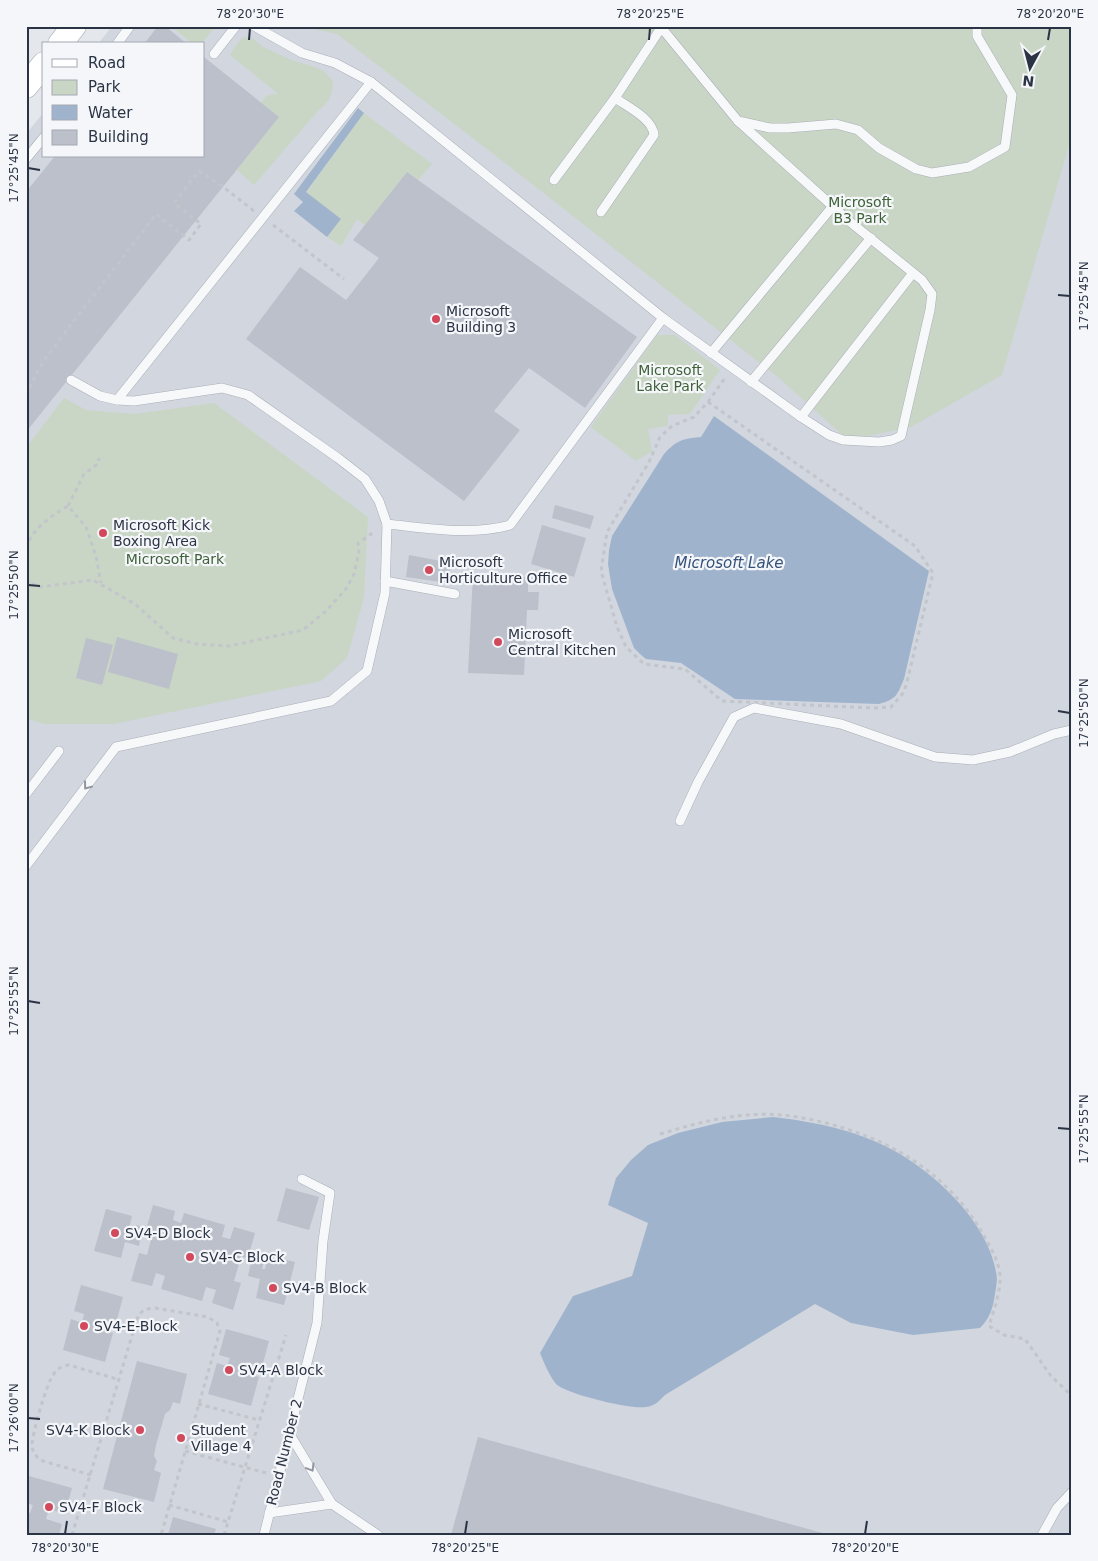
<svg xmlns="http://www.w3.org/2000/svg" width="1098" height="1561" viewBox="0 0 1098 1561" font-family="'DejaVu Sans',sans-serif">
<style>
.built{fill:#d2d6de}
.green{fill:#c9d6c5}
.water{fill:#9fb4cc}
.building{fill:#bbc0ca}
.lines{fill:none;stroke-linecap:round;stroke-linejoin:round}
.lane-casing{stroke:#a9aeb7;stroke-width:10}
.secondary-casing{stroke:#a9aeb7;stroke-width:25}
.path{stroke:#c2c5cb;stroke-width:3;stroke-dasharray:4 4;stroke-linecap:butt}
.lane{stroke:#f7f8fa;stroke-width:9}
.secondary{stroke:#fff;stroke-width:24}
.oneway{stroke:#9196a0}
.ticks{fill:none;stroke:#2b3445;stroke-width:2}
.poi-dot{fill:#d1495b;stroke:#f4f6f9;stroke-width:2}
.labels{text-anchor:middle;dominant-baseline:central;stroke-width:4.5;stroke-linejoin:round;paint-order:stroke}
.park-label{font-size:14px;fill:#3f6138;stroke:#f4f6f9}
.poi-label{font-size:14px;fill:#2b3445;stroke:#f4f6f9;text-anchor:start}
.street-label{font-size:14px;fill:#2b3445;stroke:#f4f6f9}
.water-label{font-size:15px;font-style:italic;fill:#34527a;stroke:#f4f6f9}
.neatline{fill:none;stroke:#2b3445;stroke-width:2}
.ticks-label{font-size:12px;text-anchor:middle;fill:#2b3445}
</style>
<rect width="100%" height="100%" fill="#e4e7ec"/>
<polygon class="built" points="112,26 1072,26 1072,1535 26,1535 26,134 44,112 44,156 204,156 204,44 98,44"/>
<g class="green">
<polygon points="171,26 216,26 201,44 193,44"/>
<polygon points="300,26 1072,26 1072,135 1002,375 911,427 848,440 779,378 518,173 337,34"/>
<path d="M243,37L252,38L263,47L294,61L315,67L325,72L333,82C332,98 329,102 317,112L254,185L237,170L279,117L261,103L266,96L272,94L276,95L277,93L230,55L236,45Z"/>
<polygon points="364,113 432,164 418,180 407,172 365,225 357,219 341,246 327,237 341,219 306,193"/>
<polygon points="657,335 675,335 720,370 690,414 668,415 668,426 648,429 652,451 636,461 591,427"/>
<polygon points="64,398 86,410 135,414 214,403 368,517 364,597 347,658 321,681 114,724 44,724 26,718 26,448"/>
</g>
<g class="water">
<polygon points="358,108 364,113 306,192 341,219 327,237 294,211 303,202 294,194"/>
<path d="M714,416L929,571L904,679C897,695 897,699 879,704L735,699L681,663L646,659L640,654L634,648L612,589L608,564L609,550L612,536L664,454C677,440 682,439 701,437Z"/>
<path d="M773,1117C817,1122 861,1131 900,1154C940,1178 988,1224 996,1272C998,1279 996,1287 995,1294C993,1308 990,1318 980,1328L913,1335L851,1323L815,1304L665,1395C659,1401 655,1406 646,1407C632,1410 566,1394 556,1384C549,1375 544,1363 540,1353L573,1296L632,1276L648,1223L608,1205L616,1178L631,1160L648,1145L678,1133L722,1122Z"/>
</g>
<g class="building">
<polygon points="158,26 165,26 187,44 144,44"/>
<polygon points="204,57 279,117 26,432 26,192 55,156 204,156"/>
<polygon points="407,172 637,337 585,408 529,368 494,411 520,430 464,501 246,339 300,267 346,300 379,258 353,240"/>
<polygon points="555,505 594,516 590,529 552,518"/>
<polygon points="542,525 586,538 574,577 531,564"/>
<polygon points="409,555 451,563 448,583 406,577"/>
<polygon points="473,575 528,577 528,592 539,592 538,610 527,610 524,675 468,673"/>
<polygon points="117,637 178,654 169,689 108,672"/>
<polygon points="86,638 113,645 102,685 76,678"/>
<polygon points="286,1188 319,1197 309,1230 277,1221"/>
<polygon points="153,1205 175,1211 173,1220 181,1223 184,1213 225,1225 222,1237 230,1239 234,1227 255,1233 248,1258 241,1257 234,1281 241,1283 233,1310 212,1303 216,1290 206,1287 202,1301 161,1289 165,1276 156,1273 152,1286 131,1281 139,1253 147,1255 153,1232 146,1230"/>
<polygon points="106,1209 132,1216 128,1233 133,1234 136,1225 143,1227 139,1246 125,1242 121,1258 94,1251"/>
<polygon points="268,1256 295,1262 284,1305 256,1298 260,1279 248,1276 252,1258 264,1261 262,1269 265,1269"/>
<polygon points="81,1285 123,1297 116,1323 100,1319 97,1329 113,1333 105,1362 63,1350 71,1319 82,1323 84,1314 74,1311"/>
<polygon points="226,1329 269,1341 262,1367 246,1362 243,1373 259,1377 251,1406 208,1394 217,1363 227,1366 230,1358 219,1355"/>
<polygon points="137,1361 187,1374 180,1404 173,1402 170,1410 165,1414 156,1445 154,1456 157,1461 154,1470 161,1473 154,1502 103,1489"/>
<polygon points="478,1437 826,1534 826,1535 451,1535"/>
<polygon points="29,1476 72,1488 65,1514 49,1509 46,1519 62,1524 59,1535 26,1535 26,1512 30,1513 33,1505 26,1503 26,1487"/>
<polygon points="173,1517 216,1529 214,1535 168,1535"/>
</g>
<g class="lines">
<g class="lane-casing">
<g id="lane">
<polyline points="254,26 302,53 335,63 371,82 663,318 801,417 829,435 843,440 879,442 892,440 901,436 930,310 932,294 922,280 849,221 738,121"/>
<polyline points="660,26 738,121 770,128 788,128 836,124 858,130 879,148 916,169 932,173 969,167 1005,147 1012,95 977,36 977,26"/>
<polyline points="117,44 130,26"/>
<polyline points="214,54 236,26"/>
<path d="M371,82L117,400L134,401L222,388L248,395L338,458L365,479L379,501L387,524C427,528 470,536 510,525L663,318"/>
<polyline points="615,98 661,28"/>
<polyline points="26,159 44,137"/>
<path d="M554,180L615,98C628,107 653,119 654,135L601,212"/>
<polyline points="711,353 833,206"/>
<polyline points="71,380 100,396 117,400"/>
<polyline points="751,382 871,238"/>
<polyline points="801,417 913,273"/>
<polyline points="385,581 455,594"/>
<polyline points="26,794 59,751"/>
<polyline points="680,821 698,782 734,717 754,708 841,724 935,757 973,760 1010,752 1054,734 1072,730"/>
<polyline points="26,866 116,747 331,701 367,671 385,593 387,524"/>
<polyline points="289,1433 332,1504 378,1535"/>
<polyline points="269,1513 332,1504"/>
<polyline points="264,1535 317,1323 323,1241 330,1193 302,1179"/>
<polyline points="1042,1535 1057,1508 1072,1492"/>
</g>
</g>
<g class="secondary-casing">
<g id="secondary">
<polyline points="60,44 74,26"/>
<polyline points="26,86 44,64"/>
</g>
</g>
<g class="path">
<polyline points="273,225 344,279"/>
<polyline points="26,395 38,370 47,356 156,214 189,240 201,224 174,203 199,171 222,186 254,211"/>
<polygon points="708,402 915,546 933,573 908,678 904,692 891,707 873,708 722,701 685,669 644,664 626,647 617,627 601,571 607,532 649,462 660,437 672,426 694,417"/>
<polyline points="708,402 725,378"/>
<polyline points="68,506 84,474 98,464 99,458"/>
<path d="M26,548C33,528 51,516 68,506L86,527L96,556L101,583"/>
<polyline points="26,573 29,582"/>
<polyline points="26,586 29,582 40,587 93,580 135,604 173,638 197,644 229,646 303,630 326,611 346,589 354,574 359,552 358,543 374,532"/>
<path d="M660,1134C703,1121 746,1110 791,1116C870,1128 944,1164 984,1236C991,1248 998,1260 1000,1274C1001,1292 994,1309 989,1326L1004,1335L1025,1339L1051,1376L1072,1396"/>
<polyline points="198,1404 259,1420"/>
<polyline points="185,1451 266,1473"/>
<path d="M91,1475L40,1460C36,1456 33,1453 32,1447C31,1436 47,1383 53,1375C58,1368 62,1366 69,1365L120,1380"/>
<polyline points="169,1505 228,1522"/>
<path d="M72,1535L137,1319C141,1310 145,1309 155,1308L208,1317L217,1323L220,1331L161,1535"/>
<polyline points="224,1535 286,1335"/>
</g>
<use href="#lane" class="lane"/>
<use href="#secondary" class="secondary"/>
</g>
<defs><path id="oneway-chevron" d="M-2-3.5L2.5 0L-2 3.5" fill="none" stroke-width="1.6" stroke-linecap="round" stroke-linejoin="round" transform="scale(1.25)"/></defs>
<g class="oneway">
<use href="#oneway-chevron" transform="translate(87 786) rotate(127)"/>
<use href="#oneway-chevron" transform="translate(311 1468) rotate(59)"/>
</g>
<path class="ticks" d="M249,40L250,28M649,40L650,28M1048,40L1050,28M28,168L40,170M1058,295L1070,296M28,585L40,586M1058,711L1070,713M28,1001L40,1003M1058,1128L1070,1129M28,1418L40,1419M65,1534L67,1521M465,1534L467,1521M865,1534L867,1521"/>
<g class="poi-dot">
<circle cx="436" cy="319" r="5"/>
<circle cx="103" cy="533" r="5"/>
<circle cx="429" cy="570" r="5"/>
<circle cx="498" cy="642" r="5"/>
<circle cx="115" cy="1233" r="5"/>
<circle cx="190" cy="1257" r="5"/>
<circle cx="273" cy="1288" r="5"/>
<circle cx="84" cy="1326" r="5"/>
<circle cx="229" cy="1370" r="5"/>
<circle cx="140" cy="1430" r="5"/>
<circle cx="181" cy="1438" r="5"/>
<circle cx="49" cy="1507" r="5"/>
</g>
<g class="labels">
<g class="park-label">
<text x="860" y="202">Microsoft<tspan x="860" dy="16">B3 Park</tspan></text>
<text x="670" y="370">Microsoft<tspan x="670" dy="16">Lake Park</tspan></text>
<text x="175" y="559">Microsoft Park</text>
</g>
<g class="poi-label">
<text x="446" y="311">Microsoft<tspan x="446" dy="16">Building 3</tspan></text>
<text x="113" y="525">Microsoft Kick<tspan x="113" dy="16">Boxing Area</tspan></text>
<text x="439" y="562">Microsoft<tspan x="439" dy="16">Horticulture Office</tspan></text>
<text x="508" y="634">Microsoft<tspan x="508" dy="16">Central Kitchen</tspan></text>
<text x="125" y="1233">SV4-D Block</text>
<text x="200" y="1257">SV4-C Block</text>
<text x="283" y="1288">SV4-B Block</text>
<text x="94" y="1326">SV4-E-Block</text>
<text x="239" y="1370">SV4-A Block</text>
<text x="130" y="1430" text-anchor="end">SV4-K Block</text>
<text x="191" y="1430">Student<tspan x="191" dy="16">Village 4</tspan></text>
<text x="59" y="1507">SV4-F Block</text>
</g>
<g class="street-label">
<text transform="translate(284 1452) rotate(-76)">Road Number 2</text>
</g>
<g class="water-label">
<text x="729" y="563">Microsoft Lake</text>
</g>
</g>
<rect width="1098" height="1561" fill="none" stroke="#f4f6f9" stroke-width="55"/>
<rect x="42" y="42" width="162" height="115" fill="#f4f6f9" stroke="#a4a8b1"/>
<rect x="52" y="59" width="25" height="8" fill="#ffffff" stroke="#a4a8b1"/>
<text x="88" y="68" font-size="15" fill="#2b3445">Road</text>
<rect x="52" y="80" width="25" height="15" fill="#c9d6c5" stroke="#a4a8b1"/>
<text x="88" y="92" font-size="15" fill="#2b3445">Park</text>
<rect x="52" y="105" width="25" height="15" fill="#9fb4cc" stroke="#a4a8b1"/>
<text x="88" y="118" font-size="15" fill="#2b3445">Water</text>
<rect x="52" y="130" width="25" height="15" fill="#bbc0ca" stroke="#a4a8b1"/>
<text x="88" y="142" font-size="15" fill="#2b3445">Building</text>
<g transform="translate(1030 68) rotate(187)" stroke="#f4f6f9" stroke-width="4" paint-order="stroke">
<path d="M0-4L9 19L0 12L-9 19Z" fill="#2b3445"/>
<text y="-8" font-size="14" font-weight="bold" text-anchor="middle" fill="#2b3445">N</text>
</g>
<rect x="28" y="28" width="1042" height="1506" class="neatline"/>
<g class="ticks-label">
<text x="250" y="18">78°20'30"E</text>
<text x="650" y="18">78°20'25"E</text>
<text x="1050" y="18">78°20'20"E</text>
<text transform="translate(14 168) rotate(-90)" y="4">17°25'45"N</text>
<text transform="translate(1084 296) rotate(-90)" y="4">17°25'45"N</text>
<text transform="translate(14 585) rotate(-90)" y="4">17°25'50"N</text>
<text transform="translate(1084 713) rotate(-90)" y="4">17°25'50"N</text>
<text transform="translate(14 1001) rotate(-90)" y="4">17°25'55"N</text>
<text transform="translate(1084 1129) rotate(-90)" y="4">17°25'55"N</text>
<text transform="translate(14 1418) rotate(-90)" y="4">17°26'00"N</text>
<text x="65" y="1552">78°20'30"E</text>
<text x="465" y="1552">78°20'25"E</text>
<text x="865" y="1552">78°20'20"E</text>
</g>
</svg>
